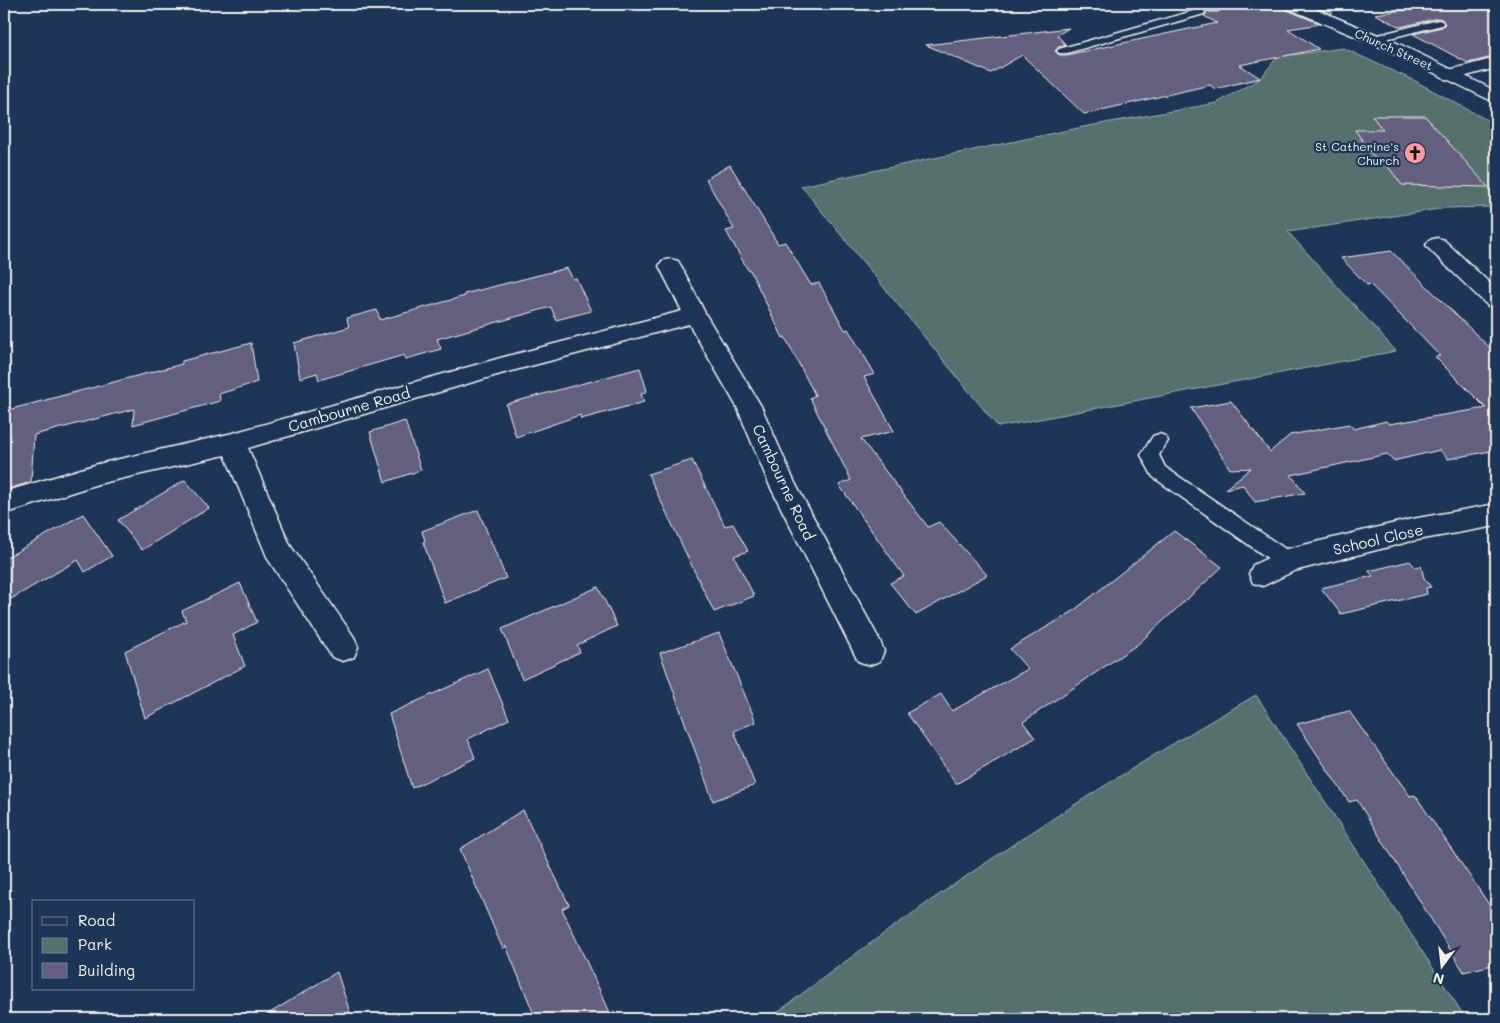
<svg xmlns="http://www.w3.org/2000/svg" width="1500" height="1023" viewBox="0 0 1500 1023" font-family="Mali,sans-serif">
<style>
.green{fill:#57706d;stroke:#a6b0aa}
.building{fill:#625f7f;stroke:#f4f1e8}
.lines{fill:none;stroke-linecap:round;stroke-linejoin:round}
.lane-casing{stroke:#f4f1e8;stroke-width:3}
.street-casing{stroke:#f4f1e8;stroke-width:3}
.secondary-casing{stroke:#f4f1e8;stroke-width:3}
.lane{fill:#1d3557;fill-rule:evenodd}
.street{fill:#1d3557;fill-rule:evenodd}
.secondary{fill:#1d3557;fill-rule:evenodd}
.labels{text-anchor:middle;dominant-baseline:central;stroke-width:4.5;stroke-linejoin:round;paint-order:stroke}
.far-street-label{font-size:12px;fill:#f4f1e8;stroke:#1d3557}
.far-poi-label{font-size:12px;fill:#f4f1e8;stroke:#1d3557;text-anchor:end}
.street-label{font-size:15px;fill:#f4f1e8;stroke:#1d3557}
</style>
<rect width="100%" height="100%" fill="#1d3557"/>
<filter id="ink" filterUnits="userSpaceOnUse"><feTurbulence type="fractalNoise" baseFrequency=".02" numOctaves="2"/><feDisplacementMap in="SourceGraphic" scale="10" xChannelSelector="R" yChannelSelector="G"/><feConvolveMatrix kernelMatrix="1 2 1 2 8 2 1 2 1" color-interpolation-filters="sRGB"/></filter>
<g filter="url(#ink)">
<g class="green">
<polygon points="1343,48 1417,82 1496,125 1496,207 1446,208 1288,232 1396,351 998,427 801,186 1083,127 1217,103 1261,78 1277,57"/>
<path d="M1256,695L1466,1019H769C923,900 1087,792 1256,695Z"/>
</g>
<g class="building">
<polygon points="1183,4 1211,4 1206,8 1209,12 1218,12 1229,4 1280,4 1284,9 1321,24 1288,29 1319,49 1240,65 1260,78 1215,89 1210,85 1084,114 1022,55 991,73 926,45 1069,28 1057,35 1066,45 1058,47 1055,51 1059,55 1067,55 1217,23 1204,16 1207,13 1204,8 1193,9"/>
<polygon points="1307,4 1332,4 1332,14"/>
<polygon points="1449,4 1480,4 1496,13 1496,56 1468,63 1413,34 1442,27 1445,24 1442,19 1438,18 1400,27 1375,14"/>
<polygon points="1372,116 1425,116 1488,187 1402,185 1384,161 1377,161 1355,130 1383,130"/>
<polygon points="730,165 778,244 785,242 811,285 819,283 845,330 848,329 875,374 864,377 894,431 861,439 928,527 939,522 987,575 916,615 890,583 904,576 839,485 851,480 810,398 815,395 785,337 783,338 750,270 748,270 726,231 734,229 706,179"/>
<polygon points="1391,251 1496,354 1496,450 1448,459 1440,450 1393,461 1387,454 1291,475 1305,493 1255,502 1243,485 1225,489 1251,468 1230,469 1191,408 1231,401 1270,452 1290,435 1349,424 1354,429 1386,421 1389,424 1486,408 1435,357 1440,356 1370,284 1367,285 1341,258"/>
<polygon points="567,268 573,279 576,278 591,311 556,320 551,307 437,339 441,349 406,359 404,355 319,380 317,373 300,378 294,343 349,327 347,318 377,310 380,320 465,296 464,294"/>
<polygon points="251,343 257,382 219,394 220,401 133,425 134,409 34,435 31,482 4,490 4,411 182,364 182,361"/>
<polygon points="640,368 647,391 641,394 644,402 581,419 580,415 516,437 506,404"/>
<polygon points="405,421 421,470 385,482 370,432"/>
<polygon points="692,460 725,526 733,524 748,551 734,556 754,596 714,612 648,474"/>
<polygon points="185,480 209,508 142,550 118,520"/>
<polygon points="478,510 506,578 445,603 423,542 425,541 422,531"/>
<polygon points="83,514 112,556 85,572 78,560 4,603 4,559"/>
<polygon points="1174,531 1222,567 1138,644 1023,722 1035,738 956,784 907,713 941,694 952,711 1028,669 1010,649 1072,612"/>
<polygon points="1410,561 1415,567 1421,566 1424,578 1431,587 1426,588 1427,594 1341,614 1321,588 1373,576 1369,571"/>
<polygon points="240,583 257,622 233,635 245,666 145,718 125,651 186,621 182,611"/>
<polygon points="598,587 617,626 577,645 580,652 522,679 502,629"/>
<polygon points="719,633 756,722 734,731 755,785 713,801 660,653"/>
<polygon points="488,669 509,719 468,739 475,758 412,788 389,714"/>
<polygon points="1349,711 1410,796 1415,795 1496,915 1496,964 1464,972 1357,800 1349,802 1297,724"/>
<polygon points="523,810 569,905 562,909 613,1019 536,1019 506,946 503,949 460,849"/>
<polygon points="337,972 352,1019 260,1019"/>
</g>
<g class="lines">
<g class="lane-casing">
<g id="lane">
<polygon points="1214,4 1227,4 1217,10 1209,10 1208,8"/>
<polygon points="1200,9 1204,10 1205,12 1204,14 1067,53 1059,53 1057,51 1059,49"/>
<polygon points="1438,20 1442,21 1443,23 1442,25 1374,42 1368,39 1370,37"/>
<polygon points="1159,434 1165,436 1168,441 1159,455 1165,467 1294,555 1297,561 1294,567 1287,569 1280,567 1153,477 1141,455 1153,436"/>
</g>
</g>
<g class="street-casing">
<g id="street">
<polygon points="1496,58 1496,68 1451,80 1445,79 1442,75 1445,71"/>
<polygon points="1437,238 1444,240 1496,289 1496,308 1488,306 1430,250 1426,245 1430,240"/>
<polygon points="670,259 678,261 681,266 706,315 761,406 795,483 880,641 884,651 880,661 869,665 858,661 769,484 737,407 689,324 504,373 248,448 290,545 354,637 358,647 354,657 343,661 332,657 268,559 225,455 98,484 4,514 4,492 98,464 233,433 504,357 682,311 659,266 662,261"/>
<polygon points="1496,504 1496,526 1412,541 1294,571 1263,586 1253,583 1249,574 1253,565 1287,549 1412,519"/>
</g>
</g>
<g class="secondary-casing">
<polygon id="secondary" points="1282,4 1303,4 1395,42 1496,91 1496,103 1383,48 1285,7"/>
</g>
<use href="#lane" class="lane"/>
<use href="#street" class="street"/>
<use href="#secondary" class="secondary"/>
</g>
</g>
<defs>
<g id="church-disc" transform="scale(1.125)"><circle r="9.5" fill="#ff9aa2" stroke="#1d3557"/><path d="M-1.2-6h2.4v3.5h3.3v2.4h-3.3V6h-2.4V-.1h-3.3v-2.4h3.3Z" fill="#111"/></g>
</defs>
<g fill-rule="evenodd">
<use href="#church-disc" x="1415" y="153"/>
</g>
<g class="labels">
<g class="far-street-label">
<text transform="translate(1394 49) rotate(24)">Church Street</text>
</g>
<g class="far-poi-label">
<text x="1399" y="146">St Catherine's<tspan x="1399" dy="14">Church</tspan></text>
</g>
<g class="street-label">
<text transform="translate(349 409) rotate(-16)">Cambourne Road</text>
<text transform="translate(784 482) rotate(65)">Cambourne Road</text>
<text transform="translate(1378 539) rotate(-13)">School Close</text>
</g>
</g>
<rect width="1500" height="1023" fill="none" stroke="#1d3557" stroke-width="20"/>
<rect x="10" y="10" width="1480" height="1003" fill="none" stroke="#f4f1e8" stroke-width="2" filter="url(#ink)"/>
<rect x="32" y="900" width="162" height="90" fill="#1d3557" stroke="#738091"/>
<rect x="42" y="917" width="25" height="8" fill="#1d3557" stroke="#738091"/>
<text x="78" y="926" font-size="15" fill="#f4f1e8">Road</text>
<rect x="42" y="938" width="25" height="15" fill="#57706d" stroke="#738091"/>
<text x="78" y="950" font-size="15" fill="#f4f1e8">Park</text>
<rect x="42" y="963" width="25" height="15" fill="#625f7f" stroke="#738091"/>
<text x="78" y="976" font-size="15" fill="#f4f1e8">Building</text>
<g transform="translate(1442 966) rotate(195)" stroke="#1d3557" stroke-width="4" paint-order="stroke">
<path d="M0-4L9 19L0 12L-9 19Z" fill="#f4f1e8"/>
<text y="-8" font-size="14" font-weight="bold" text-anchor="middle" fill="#f4f1e8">N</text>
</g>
</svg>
